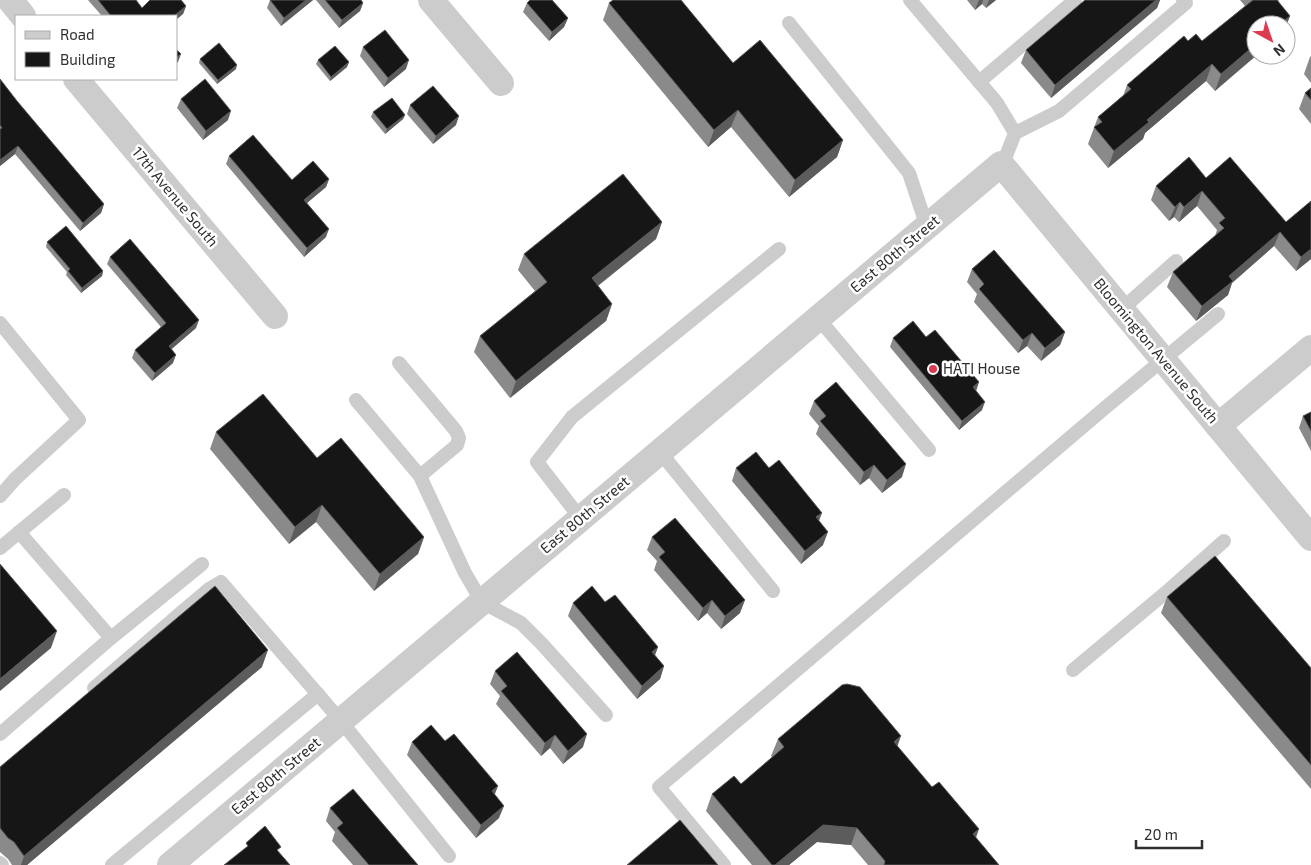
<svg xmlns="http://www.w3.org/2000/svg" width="1311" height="865" font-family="'Exo 2',sans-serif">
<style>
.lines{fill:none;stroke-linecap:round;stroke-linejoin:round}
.service{stroke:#ccc;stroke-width:14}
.minor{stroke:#ccc;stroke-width:26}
.wall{fill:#8a8a8a}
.shaded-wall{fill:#5c5c5c}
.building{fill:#161616;stroke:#5c5c5c}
.poi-dot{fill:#dc3a50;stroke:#fff;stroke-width:2}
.labels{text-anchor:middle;stroke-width:5;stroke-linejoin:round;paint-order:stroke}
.street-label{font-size:15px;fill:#2f2f2f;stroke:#fff}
.poi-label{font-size:15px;fill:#2f2f2f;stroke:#fff;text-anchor:start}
</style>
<rect width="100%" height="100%" fill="#fff"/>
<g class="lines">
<g class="service">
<polyline points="910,0 997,103 1015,133 1006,156 1001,164"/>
<polyline points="789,23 909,173 927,227"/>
<polyline points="979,82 1075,0"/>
<polyline points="1015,133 1059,111 1186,3 1183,0"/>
<polyline points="1122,309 1176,261"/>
<polyline points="818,318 929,450"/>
<polyline points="0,323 79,420 15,479 0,496"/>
<polyline points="399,363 456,431 459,438 457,445 420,476"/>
<polyline points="356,400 420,476 465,573 482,602 521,623 542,644 606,715"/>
<polyline points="660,452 773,591"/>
<polyline points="581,519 537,462 572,417 779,249"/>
<polyline points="19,532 111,638"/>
<polyline points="0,548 64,495"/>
<polyline points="1073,670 1170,589 1224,541"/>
<polyline points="94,688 183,611 209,589 221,582 341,721 449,856"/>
<polyline points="0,734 111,638 202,564"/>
<polyline points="0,863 2,865"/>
<polyline points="112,865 318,694"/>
<polyline points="724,865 659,787 1106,407 1218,314"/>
</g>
<g class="minor">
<polyline points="10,0 23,16"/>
<polyline points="431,0 501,83"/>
<polyline points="76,79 275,316"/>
<polyline points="1218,426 1311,348"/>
<polyline points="170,865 1001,164 1311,538"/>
</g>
</g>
<g class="wall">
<polygon points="88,0 136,0 142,8 186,6 183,14 176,16 102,16"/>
<polygon points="270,0 313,0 281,26 267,8"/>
<polygon points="316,0 361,0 363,3 360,11 339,28"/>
<polygon points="967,0 996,0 986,8 982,4 975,10"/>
<polygon points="1085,0 1160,0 1157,8 1051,98 1021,63 1026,50"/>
<polygon points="1240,0 1279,0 1278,1 1290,16 1286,26 1286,25 1215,91 1206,81 1145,133 1143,139 1108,168 1088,144 1098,117 1123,96 1127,85 1188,41 1202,41 1245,6"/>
<polygon points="527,3 568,18 564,27 549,41 523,12"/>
<polygon points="609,3 733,63 843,140 837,157 789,197 731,127 708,147 603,20"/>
<polygon points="363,47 406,69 384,87 360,56"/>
<polygon points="1311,56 1311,83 1304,74 1310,57"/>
<polygon points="200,59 236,69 217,84 199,63"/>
<polygon points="318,60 349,62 347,67 330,81 316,64"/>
<polygon points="0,79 17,101 104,204 101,213 80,231 15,154 0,166"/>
<polygon points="1311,88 1311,124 1299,109 1305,93"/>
<polygon points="181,99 228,120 203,140 177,108"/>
<polygon points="410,105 456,125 433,144 407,114"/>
<polygon points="373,112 405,115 403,119 385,134 371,117"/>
<polygon points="229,156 292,180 329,179 326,187 307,203 326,237 304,257 226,164"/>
<polygon points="1206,178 1286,222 1311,201 1311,259 1296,271 1274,246 1232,283 1228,295 1196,321 1167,287 1173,272 1215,236 1217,230 1197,206 1179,222 1174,217 1169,221 1151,200 1156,186"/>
<polygon points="662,222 656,239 598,286 612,304 606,321 510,398 474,352 480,336 535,291 518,270 524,254"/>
<polygon points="47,242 103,271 102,276 81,293 66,275 67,272 46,247"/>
<polygon points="110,257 196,328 171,349 173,363 152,381 132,358 135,350 161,327 107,264"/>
<polygon points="972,269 1065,332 1060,345 1041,361 1027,346 1018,353 974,302 977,294 967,282"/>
<polygon points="926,337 979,382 976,390 982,410 959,430 890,347 893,338"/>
<polygon points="814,401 902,477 882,493 869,478 860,485 816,434 819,426 809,414"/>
<polygon points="1311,412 1311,451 1299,428 1303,416"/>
<polygon points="216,432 317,458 424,537 418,554 374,591 316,522 289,544 210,449"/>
<polygon points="736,468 769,468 819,521 823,545 801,564 732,481"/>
<polygon points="652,537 740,613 721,629 707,613 698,621 654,570 657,561 647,550"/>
<polygon points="1167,597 1311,668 1311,789 1161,613"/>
<polygon points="605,602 658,647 655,655 664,666 660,679 637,699 568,616 573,603"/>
<polygon points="262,667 27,865 12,865 8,859 0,852 0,767"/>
<polygon points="495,671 583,747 563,764 550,748 541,756 496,704 500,696 490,684"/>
<polygon points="778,739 897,746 999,865 868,865 851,845 817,842 789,865 752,865 706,811 712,794 741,784 772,757 771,756"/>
<polygon points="445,741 494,794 499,818 476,838 407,755 412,742"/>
<polygon points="330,808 418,865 353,865 332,841 335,832 326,821"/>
</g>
<g class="shaded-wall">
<polygon points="306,0 313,0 281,26 284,18"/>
<polygon points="979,0 983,0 982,4 975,10"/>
<polygon points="989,0 996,0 986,8"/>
<polygon points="1156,0 1160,0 1157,8 1051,98 1055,85"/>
<polygon points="363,3 360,11 339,28 342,20"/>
<polygon points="186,6 183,14 176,20 176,16 174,16"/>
<polygon points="1290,16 1286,26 1286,25 1279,25"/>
<polygon points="568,18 564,27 549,41 552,32"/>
<polygon points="1256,44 1256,55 1257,55 1215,91 1221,74"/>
<polygon points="181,54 178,62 176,64 176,58"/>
<polygon points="409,60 406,69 384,87 388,78"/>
<polygon points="349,62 347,67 330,81 331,77"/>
<polygon points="1212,64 1206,81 1145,133 1143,139 1108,168 1114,151 1147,120"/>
<polygon points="237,65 236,69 217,84 218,80"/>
<polygon points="738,110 731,127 708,147 714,130"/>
<polygon points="231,111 228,120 203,140 206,131"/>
<polygon points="405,115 403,119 385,134 387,129"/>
<polygon points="459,116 456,125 433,144 436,136"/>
<polygon points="843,140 837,157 789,197 795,180"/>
<polygon points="18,146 15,154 0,166 0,160"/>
<polygon points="329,179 326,187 301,208 304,200"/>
<polygon points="1202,191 1197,206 1179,222 1184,207"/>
<polygon points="1180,202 1174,217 1169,221 1175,207"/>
<polygon points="104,204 101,213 80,231 83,223"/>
<polygon points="662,222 656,239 586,295 592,278"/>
<polygon points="329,229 326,237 304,257 307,248"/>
<polygon points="1280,232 1274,246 1232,283 1228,295 1196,321 1202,306 1229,276"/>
<polygon points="1311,249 1311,259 1296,271 1301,257"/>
<polygon points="103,271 102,276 81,293 82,288"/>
<polygon points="612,304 606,321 510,398 516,381"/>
<polygon points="199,320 196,328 166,354 169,346"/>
<polygon points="1065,332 1060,345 1041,361 1045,348"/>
<polygon points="1032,333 1027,346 1018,353 1023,340"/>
<polygon points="176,355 173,363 152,381 155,373"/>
<polygon points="979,382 976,391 973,387"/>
<polygon points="985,402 982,410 959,430 962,421"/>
<polygon points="906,464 902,477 882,493 887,480"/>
<polygon points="874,465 869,478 860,485 864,472"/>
<polygon points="322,505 316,522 289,544 295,527"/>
<polygon points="822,513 817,526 816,517"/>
<polygon points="828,532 823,545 801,564 805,551"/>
<polygon points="424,537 418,554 374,591 380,574"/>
<polygon points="712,600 707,613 698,621 703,608"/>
<polygon points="745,600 740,613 721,629 725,616"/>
<polygon points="57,631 51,648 0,691 0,679"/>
<polygon points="658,647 653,660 652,652"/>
<polygon points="268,650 262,667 27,865 21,865 24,856"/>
<polygon points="664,666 660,679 637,699 642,686"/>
<polygon points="587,734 583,747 563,764 568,751"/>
<polygon points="555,735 550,748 541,756 545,743"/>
<polygon points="901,736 895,753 894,742"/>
<polygon points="498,786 493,799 492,791"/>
<polygon points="504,806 499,818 476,838 481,825"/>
<polygon points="823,825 857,828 851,845 817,842 789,865 775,865"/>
<polygon points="979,829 973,846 973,834"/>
</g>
<g class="building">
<polygon points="98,0 136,0 142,8 150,0 181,0 186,6 174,16 111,16"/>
<polygon points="270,0 306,0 284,18"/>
<polygon points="325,0 361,0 363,3 342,20"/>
<polygon points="530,0 552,0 568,18 552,32 527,3"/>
<polygon points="613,0 681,0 733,63 760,40 843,140 795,180 738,110 714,130 609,3"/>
<polygon points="1085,0 1156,0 1055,85 1026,50"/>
<polygon points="1253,0 1277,0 1290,16 1279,25 1256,25 1256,44 1221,74 1212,64 1147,120 1149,122 1114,151 1094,127 1102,122 1098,117 1131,89 1127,85 1184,36 1188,41 1196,34 1202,41"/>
<polygon points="385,30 409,60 388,78 363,47"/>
<polygon points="219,43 237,65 218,80 200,59"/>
<polygon points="335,46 349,62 331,77 318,60"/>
<polygon points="176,49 181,54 176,58"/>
<polygon points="0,79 17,101 104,204 83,223 18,146 0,160 0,129 2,128 0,125"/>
<polygon points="205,79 231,111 206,131 181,99"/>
<polygon points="433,86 459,116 436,136 410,105"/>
<polygon points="1311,88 1311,100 1305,93"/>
<polygon points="392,98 405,115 387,129 373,112"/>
<polygon points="253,135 292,180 313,161 329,179 304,200 329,229 307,248 229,156"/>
<polygon points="1189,157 1206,178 1230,157 1286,222 1311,201 1311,249 1301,257 1280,232 1229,276 1233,281 1202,306 1173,272 1224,228 1219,223 1225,218 1202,191 1184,207 1180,202 1175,207 1156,186"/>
<polygon points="623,174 662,222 592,278 612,304 516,381 480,336 547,282 524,254"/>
<polygon points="66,226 103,271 82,288 68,271 70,269 47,242"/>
<polygon points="130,239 199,320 169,346 176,355 155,373 135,350 166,323 110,257"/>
<polygon points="994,250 1065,332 1045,348 1032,333 1023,340 979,289 984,284 972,269"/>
<polygon points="913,321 926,337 935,330 979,382 973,387 985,402 962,421 893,338"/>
<polygon points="836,382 906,464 887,480 874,465 864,472 820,421 826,416 814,401"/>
<polygon points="263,394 317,458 341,438 424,537 380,574 322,505 295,527 216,432"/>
<polygon points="1311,412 1311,431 1303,416"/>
<polygon points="756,452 769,468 779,460 822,513 816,517 828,532 805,551 736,468"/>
<polygon points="675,518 745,600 725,616 712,600 703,608 659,557 665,552 652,537"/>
<polygon points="1215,556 1311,668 1311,765 1167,597"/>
<polygon points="0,564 57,631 0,679"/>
<polygon points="215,586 268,650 24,856 14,842 8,838 0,828 0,767"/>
<polygon points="592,586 605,602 615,595 658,647 652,652 664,666 642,686 573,603"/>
<polygon points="517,652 587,734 568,751 555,735 545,743 501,691 507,686 495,671"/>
<polygon points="847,684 860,687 901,736 894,742 932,787 939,782 979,829 973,834 999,865 884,865 885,861 857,828 823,825 775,865 772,865 712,794 734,776 741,784 784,747 778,739 842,685"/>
<polygon points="431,725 445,741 454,734 498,786 492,791 504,806 481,825 412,742"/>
<polygon points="353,789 418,865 369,865 337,828 343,823 330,808"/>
<polygon points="680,820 718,865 627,865"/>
<polygon points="265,826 281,847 277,850 290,865 224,865 248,846 246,843"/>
</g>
<circle class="poi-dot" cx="933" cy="369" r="5"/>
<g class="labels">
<g class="street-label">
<text transform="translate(175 197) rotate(50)" y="5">17th Avenue South</text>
<text transform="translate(895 254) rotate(-40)" y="5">East 80th Street</text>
<text transform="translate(1156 351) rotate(50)" y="5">Bloomington Avenue South</text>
<text transform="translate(585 515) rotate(-40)" y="5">East 80th Street</text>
<text transform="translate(276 776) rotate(-40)" y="5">East 80th Street</text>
</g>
<g class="poi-label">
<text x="943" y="374">HATI House</text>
</g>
</g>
<rect x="15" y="15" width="162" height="65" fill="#ffffff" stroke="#acacac"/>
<rect x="25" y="31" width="25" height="8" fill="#cccccc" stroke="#acacac"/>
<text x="60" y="40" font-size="15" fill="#2f2f2f">Road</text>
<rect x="25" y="52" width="25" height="15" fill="#161616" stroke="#acacac"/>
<text x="60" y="65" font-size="15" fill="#2f2f2f">Building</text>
<g transform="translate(1271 40) rotate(140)"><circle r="24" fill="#ffffff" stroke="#acacac"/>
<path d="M0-4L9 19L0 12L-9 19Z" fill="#dc3a50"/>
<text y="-8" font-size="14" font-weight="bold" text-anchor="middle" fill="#2f2f2f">N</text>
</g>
<path d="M1136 840v8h66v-8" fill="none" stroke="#2f2f2f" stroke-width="2.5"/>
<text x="1144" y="840" font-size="15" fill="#2f2f2f" stroke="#ffffff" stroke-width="4" paint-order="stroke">20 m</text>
</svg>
